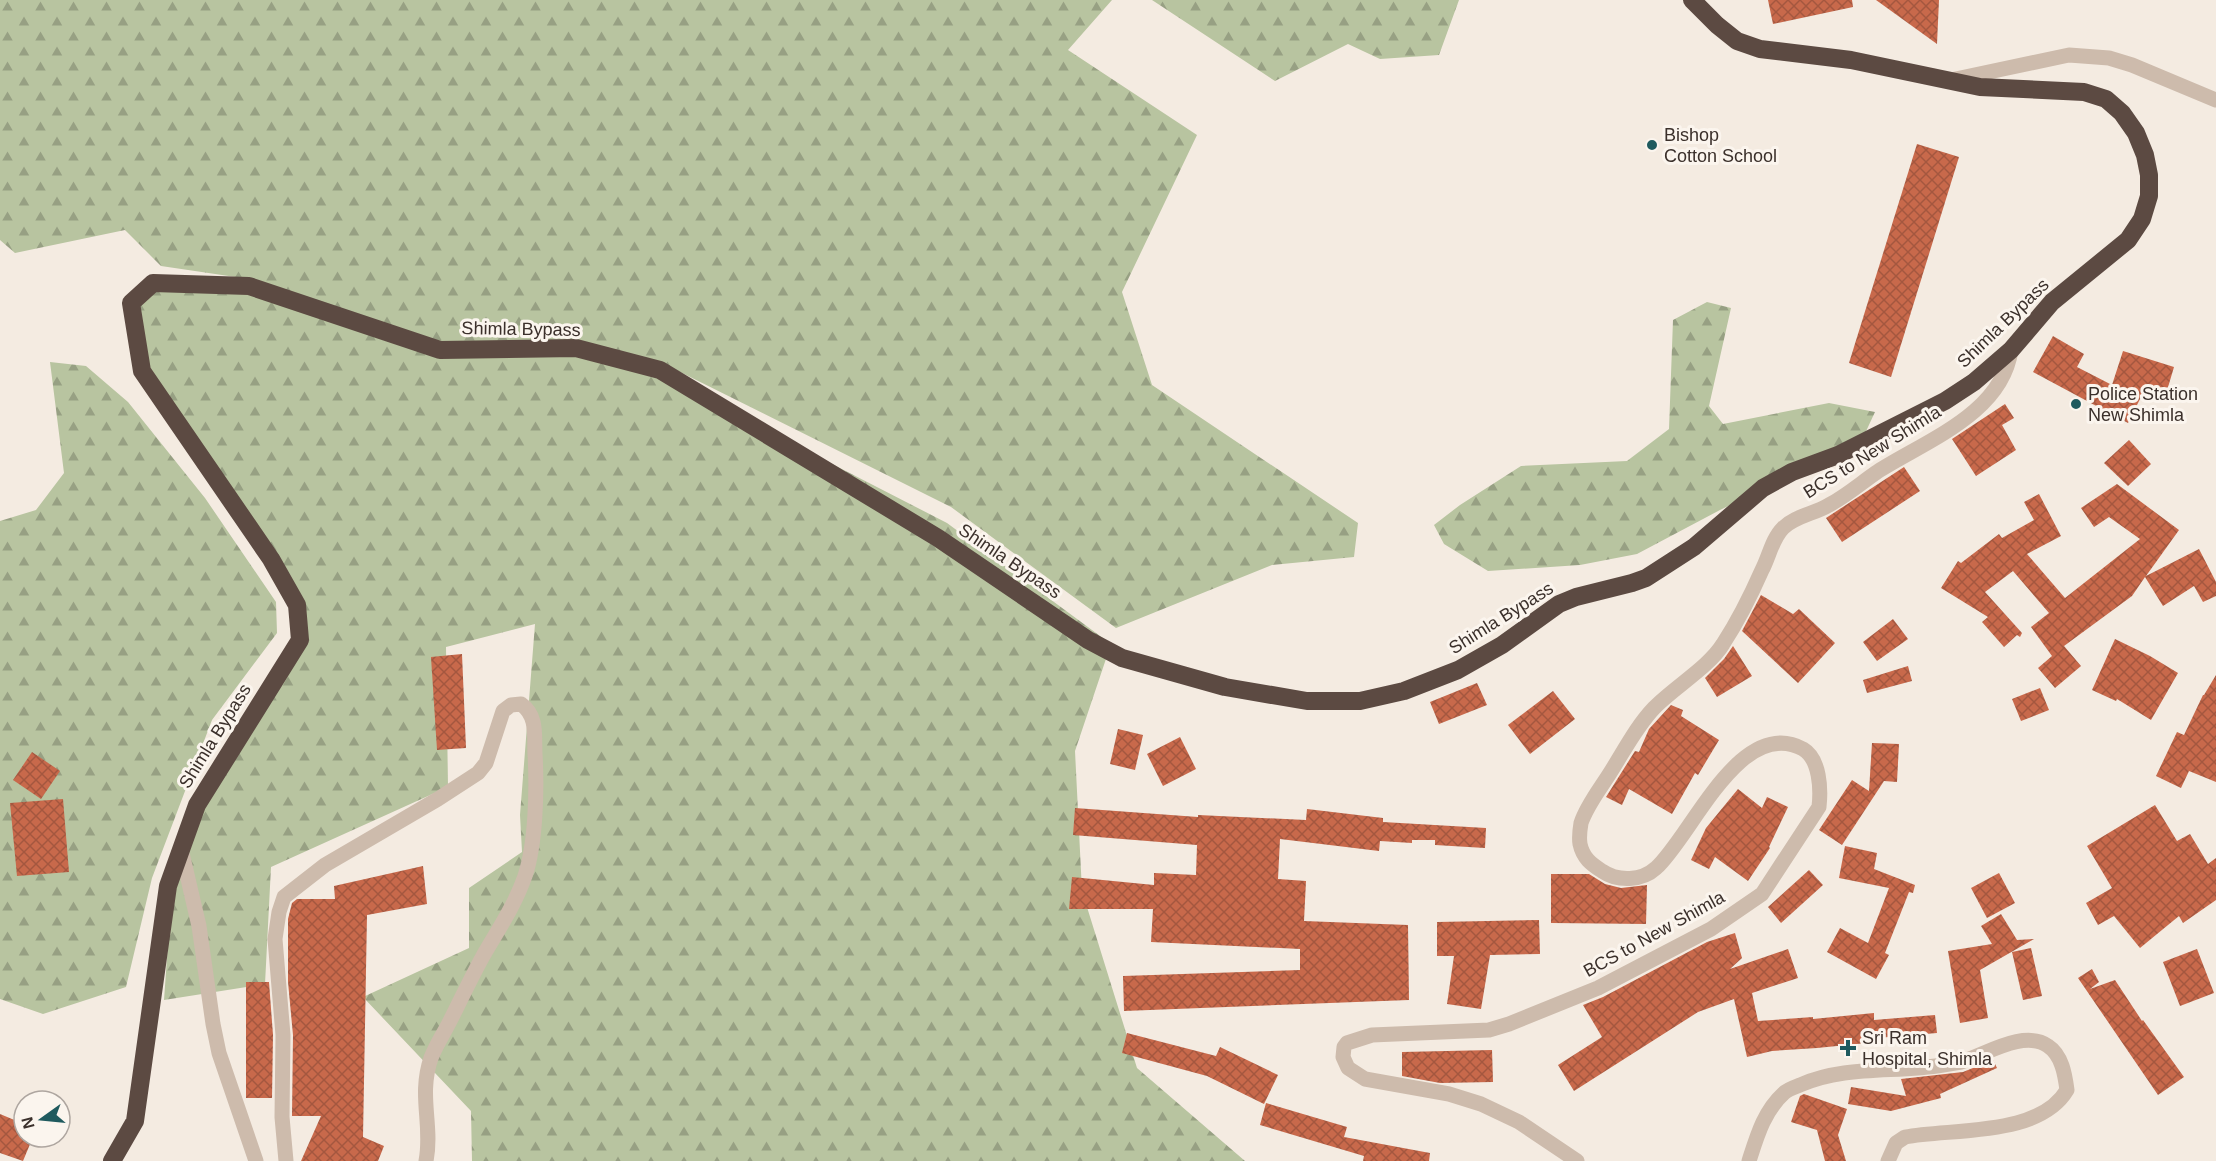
<svg xmlns="http://www.w3.org/2000/svg" width="2216" height="1161" font-family="Arial,sans-serif">
<style>
.forest{fill:url(#forest-firs)}
.building{fill:url(#building-cross-hatch)}
.lines{fill:none;stroke-linecap:round;stroke-linejoin:round}
.minor{stroke:#cdbbac;stroke-width:15}
.highway{stroke:#5c4a42;stroke-width:18}
.poi-dot{fill:#1f5a5e;stroke:#fbf5ee;stroke-width:2}
.labels{text-anchor:middle;stroke-width:6;stroke-linejoin:round;paint-order:stroke}
.poi-label{font-size:18px;fill:#3b302b;stroke:#fbf5ee;text-anchor:start}
.street-label{font-size:18px;fill:#3b302b;stroke:#fbf5ee}
</style>
<defs>
<pattern id="forest-firs" width="22" height="20" patternUnits="userSpaceOnUse" patternTransform="scale(1.5)"><rect width="22" height="20" fill="#b8c4a0"/><path d="M5 1l3.5 6h-7zM16 11l3.5 6h-7z" fill="#97a083"/></pattern>
<pattern id="building-cross-hatch" width="8" height="8" patternUnits="userSpaceOnUse" patternTransform="scale(1.5)"><rect width="8" height="8" fill="#c8694b"/><path d="M0 0l8 8M0 8l8-8" fill="none" stroke="#a4573f"/></pattern>
</defs>
<rect width="100%" height="100%" fill="#f4ebe1"/>
<g class="forest">
<polygon points="0,0 1112,0 1068,50 1197,135 1122,292 1152,385 1358,523 1354,557 1272,565 1116,628 951,507 662,363 440,343 249,279 161,266 125,230 15,253 0,240"/>
<polygon points="1152,0 1459,0 1439,55 1380,59 1348,44 1275,81"/>
<polygon points="155,287 250,291 440,354 577,353 659,375 947,523 1111,644 1075,751 1082,891 1137,1068 1245,1161 472,1161 471,1111 363,997 469,948 469,888 522,852 520,815 535,624 446,647 448,787 271,867 265,984 164,1000 172,887 202,807 305,640 302,602 146,368 137,303"/>
<polygon points="1707,302 1731,308 1709,406 1723,424 1829,403 1875,412 1861,442 1720,510 1637,554 1580,565 1488,571 1444,544 1434,525 1460,505 1521,466 1627,461 1669,429 1673,320"/>
<polygon points="50,362 86,366 128,402 205,498 276,602 277,633 212,720 152,878 126,987 43,1014 0,999 0,521 36,510 64,473"/>
</g>
<g class="building">
<polygon points="1768,0 1852,0 1853,7 1773,24"/>
<polygon points="1876,0 1939,0 1937,44"/>
<polygon points="1917,144 1959,157 1891,377 1849,363"/>
<polygon points="2053,336 2084,354 2077,367 2112,385 2123,351 2174,367 2166,394 2146,387 2128,423 2033,372"/>
<polygon points="2005,404 2014,418 2002,425 2016,450 1976,476 1952,439"/>
<polygon points="2129,440 2151,464 2128,486 2104,463"/>
<polygon points="1904,467 1920,491 1842,542 1826,518"/>
<polygon points="2117,484 2179,530 2146,576 2199,549 2216,582 2216,596 2203,602 2194,586 2163,606 2145,577 2132,596 2064,646 2081,666 2055,688 2038,668 2052,656 2031,627 2049,613 2013,571 1985,592 2022,633 2020,637 2017,635 2004,647 1982,622 1988,617 1941,588 1958,561 1961,563 1999,534 2002,538 2034,520 2024,502 2039,494 2061,536 2027,554 2065,598 2140,539 2109,517 2094,527 2081,508"/>
<polygon points="1761,595 1793,614 1799,609 1835,643 1798,683 1742,631"/>
<polygon points="1893,619 1908,639 1877,661 1863,642"/>
<polygon points="2115,639 2150,656 2178,673 2151,720 2117,699 2116,701 2092,690"/>
<polygon points="1733,646 1752,676 1717,697 1705,678 1724,659"/>
<polygon points="462,654 466,748 437,750 431,657"/>
<polygon points="1908,666 1912,681 1867,693 1863,680"/>
<polygon points="2216,675 2216,782 2189,771 2181,788 2156,776 2177,732 2184,735 2203,695 2204,695"/>
<polygon points="1477,683 1487,705 1439,724 1430,702"/>
<polygon points="2040,688 2049,710 2021,721 2012,699"/>
<polygon points="1553,691 1575,719 1530,754 1508,725"/>
<polygon points="1671,705 1683,710 1681,716 1719,740 1698,775 1695,773 1672,814 1629,789 1622,805 1606,797 1635,751 1639,752 1649,729"/>
<polygon points="1118,729 1143,735 1135,770 1110,764"/>
<polygon points="1180,737 1196,769 1163,786 1147,754"/>
<polygon points="1872,743 1899,744 1897,782 1884,781 1842,845 1819,830 1852,780 1869,791"/>
<polygon points="32,752 60,771 41,799 13,780"/>
<polygon points="1738,789 1762,808 1767,797 1788,807 1769,847 1770,848 1748,881 1715,857 1709,869 1691,860 1706,828"/>
<polygon points="63,799 69,872 17,876 10,803"/>
<polygon points="2155,805 2177,841 2190,834 2208,864 2216,858 2216,900 2183,923 2179,916 2140,948 2114,916 2098,925 2086,903 2112,888 2087,846"/>
<polygon points="1075,808 1198,817 1198,815 1306,820 1307,809 1383,818 1383,822 1486,828 1485,848 1435,845 1435,840 1412,840 1412,843 1380,841 1379,851 1280,839 1278,879 1306,881 1304,921 1408,925 1409,1000 1124,1011 1123,976 1300,970 1300,949 1151,942 1153,909 1069,909 1072,877 1154,885 1154,873 1196,875 1197,845 1073,835"/>
<polygon points="1845,846 1877,853 1874,869 1915,885 1913,893 1909,892 1885,953 1889,955 1876,979 1827,952 1840,928 1868,943 1889,888 1839,878"/>
<polygon points="423,866 427,904 367,915 363,1137 384,1146 378,1161 301,1161 321,1116 292,1116 293,1035 288,982 288,919 292,903 297,899 335,899 334,886"/>
<polygon points="1809,870 1823,885 1781,923 1768,907"/>
<polygon points="1999,873 2015,903 1987,918 1971,888"/>
<polygon points="1551,874 1589,874 1605,884 1621,888 1647,885 1646,924 1551,923"/>
<polygon points="2001,914 2017,940 2034,939 1980,970 1988,1018 1960,1023 1948,951 1992,944 1981,926"/>
<polygon points="1539,920 1540,954 1490,955 1481,1009 1447,1004 1454,956 1437,956 1437,922"/>
<polygon points="1735,933 1742,958 1730,969 1788,949 1798,978 1752,993 1758,1021 1813,1017 1813,1019 1874,1013 1874,1020 1935,1015 1937,1033 1877,1038 1877,1042 1817,1048 1772,1051 1747,1057 1734,999 1698,1012 1574,1091 1558,1065 1602,1037 1583,1005 1603,997 1707,942"/>
<polygon points="2031,948 2042,996 2023,1000 2012,952"/>
<polygon points="2197,949 2214,993 2180,1006 2163,962"/>
<polygon points="2092,969 2099,982 2090,989 2115,980 2142,1021 2143,1020 2184,1077 2158,1095 2078,978"/>
<polygon points="246,982 269,982 273,1035 272,1098 246,1098"/>
<polygon points="1127,1033 1216,1056 1220,1047 1278,1075 1264,1104 1207,1076 1122,1053"/>
<polygon points="1492,1050 1493,1082 1440,1083 1402,1076 1402,1052"/>
<polygon points="1993,1060 1997,1068 1940,1094 1941,1098 1891,1111 1848,1104 1851,1087 1906,1096 1901,1079 1963,1072"/>
<polygon points="1804,1094 1847,1109 1838,1135 1846,1161 1825,1161 1817,1130 1791,1122 1800,1096"/>
<polygon points="1266,1103 1347,1127 1344,1137 1430,1153 1429,1161 1363,1161 1364,1156 1260,1125"/>
<polygon points="0,1114 24,1124 24,1137 33,1137 23,1161 0,1153"/>
</g>
<g class="lines">
<g class="minor">
<polyline points="1951,80 2069,55 2109,58 2132,65 2216,100"/>
<polyline points="181,849 199,926 213,1024 219,1053 256,1161"/>
<path d="M286,1161L282,1117L283,1035L275,939L279,912L284,897L325,865L438,799L478,773L486,763L503,711L511,705L521,704C538,716 534,736 535,754C537,789 536,843 525,876C515,905 498,930 483,956C471,978 461,999 450,1021C444,1033 436,1045 431,1058C418,1096 433,1125 426,1161"/>
<path d="M1577,1161L1519,1122L1481,1104L1449,1094L1365,1079L1348,1068L1343,1057L1344,1047L1347,1043L1372,1035L1489,1030L1509,1024L1598,988L1711,929L1762,894L1819,807C1821,789 1820,759 1803,749C1740,715 1691,837 1656,868C1642,881 1618,882 1602,871C1591,864 1583,858 1580,844C1579,838 1580,829 1581,823C1587,805 1600,789 1610,773C1624,751 1636,727 1654,708C1673,688 1709,667 1723,644C1738,621 1751,595 1762,570C1769,557 1772,539 1783,528C1795,516 1814,514 1829,505C1846,496 1861,483 1877,472C1925,441 2002,414 2011,350"/>
<path d="M1749,1161C1757,1136 1764,1111 1784,1093C1788,1089 1795,1087 1800,1085C1845,1065 1895,1073 1943,1065C1949,1064 1955,1063 1961,1062C1985,1055 2024,1029 2048,1046C2062,1055 2065,1075 2067,1090C2039,1137 1953,1128 1905,1137L1896,1143L1888,1161"/>
</g>
<polyline class="highway" points="112,1161 135,1121 168,886 197,805 300,640 297,605 271,559 142,371 131,303 153,283 249,286 440,350 576,348 660,370 938,538 1088,640 1122,658 1225,687 1307,701 1360,701 1404,691 1458,670 1502,645 1559,604 1576,597 1632,583 1646,578 1694,547 1763,488 1792,472 1838,455 1945,401 1974,382 2011,350 2052,302 2128,240 2142,219 2149,196 2149,175 2145,155 2136,133 2122,113 2106,99 2084,92 1980,87 1851,60 1760,49 1737,41 1717,25 1692,0"/>
</g>
<g class="poi-dot">
<circle cx="1652" cy="145" r="6"/>
<circle cx="2076" cy="404" r="6"/>
<path d="M1845 1039h6v6h6v6h-6v6h-6v-6h-6v-6h6z"/>
</g>
<g class="labels">
<g class="poi-label">
<text x="1664" y="141">Bishop<tspan x="1664" dy="21">Cotton School</tspan></text>
<text x="2088" y="400">Police Station<tspan x="2088" dy="21">New Shimla</tspan></text>
<text x="1862" y="1044">Sri Ram<tspan x="1862" dy="21">Hospital, Shimla</tspan></text>
</g>
<g class="street-label">
<text transform="translate(2003 323) rotate(-44)" y="6">Shimla Bypass</text>
<text transform="translate(521 329) rotate(1)" y="6">Shimla Bypass</text>
<text transform="translate(1872 452) rotate(-32)" y="6">BCS to New Shimla</text>
<text transform="translate(1010 561) rotate(34)" y="6">Shimla Bypass</text>
<text transform="translate(1501 618) rotate(-32)" y="6">Shimla Bypass</text>
<text transform="translate(215 736) rotate(-58)" y="6">Shimla Bypass</text>
<text transform="translate(1654 934) rotate(-29)" y="6">BCS to New Shimla</text>
</g>
</g>
<g transform="translate(42 1119) rotate(255)"><circle r="28" fill="#fbf5ee" stroke="#aea6a0" stroke-width="1.5"/>
<path d="M0-4.5L10 22L0 15L-10 22Z" fill="#1f5a5e"/>
<text y="-9" font-size="16" font-weight="bold" text-anchor="middle" fill="#3b302b">N</text>
</g>
</svg>
